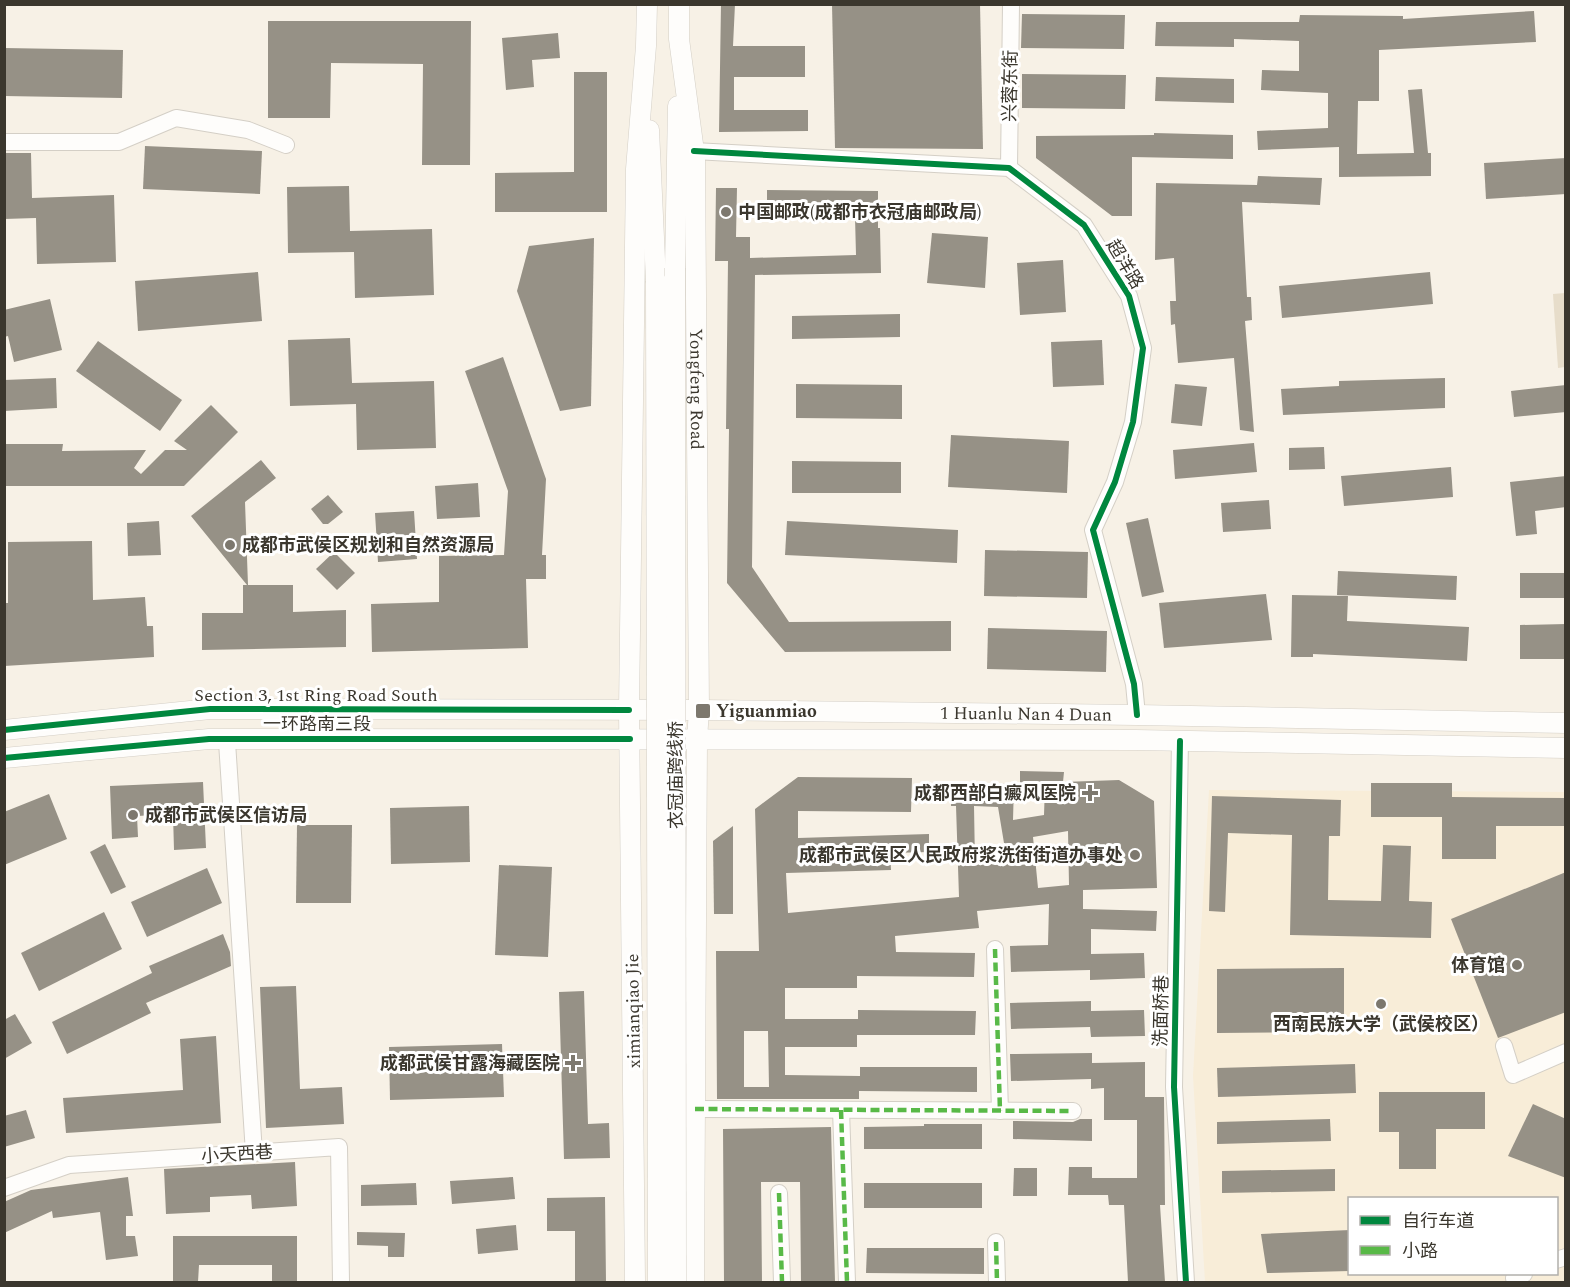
<svg xmlns="http://www.w3.org/2000/svg" width="1570" height="1287" font-family="Spectral,'Noto Sans SC',serif">
<style>
.built{fill:#f8edd8;fill-rule:evenodd}
.green{fill:#e7ddca}
.building{fill:#969186;fill-rule:evenodd}
.lines{fill:none;stroke-linecap:round;stroke-linejoin:round}
.minor-casing{stroke:#d4cfc6;stroke-width:18}
.major-casing{stroke:#d4cfc6;stroke-width:21}
.minor{stroke:#fefdfb;stroke-width:16}
.major{stroke:#fefdfb;stroke-width:20}
.major-bridge-casing{stroke:#d4cfc6;stroke-width:21;stroke-linecap:butt}
.major-bridge{stroke:#fefdfb;stroke-width:20}
.quiet{stroke:#58b947;stroke-width:4.5;stroke-dasharray:9 4.5;stroke-linecap:butt}
.cycleway-casing{stroke:#fff;stroke-width:10}
.cycleway{stroke:#00873e;stroke-width:6}
.poi-dot{fill:#7d786e;stroke:#fff;stroke-width:2}
.labels{text-anchor:middle;stroke-width:6;stroke-linejoin:round;paint-order:stroke}
.street-label{font-size:18px;fill:#3b372e;stroke:#fff}
.poi-label{font-size:18px;font-weight:bold;fill:#3b372e;stroke:#fff;text-anchor:start}
</style>
<rect width="100%" height="100%" fill="#f7f1e6"/>
<path class="built" d="M1209,790L1565,792V1282H1205L1193,1076ZM1350,1198H1556V1274H1350Z"/>
<polygon class="green" points="1565,293 1565,367 1558,368 1553,294"/>
<g class="building">
<polygon points="721,4 735,4 733,46 805,46 805,77 734,77 734,110 808,110 808,131 719,132"/>
<polygon points="832,4 980,4 983,149 835,148"/>
<polygon points="1534,11 1536,42 1379,50 1379,101 1358,101 1357,154 1414,153 1408,90 1422,89 1428,153 1431,153 1431,176 1339,177 1339,147 1258,150 1257,131 1328,128 1328,93 1261,90 1262,70 1299,71 1299,41 1234,39 1234,47 1155,46 1156,22 1299,22 1300,15 1403,16 1403,19"/>
<polygon points="1022,14 1125,15 1124,49 1021,48"/>
<polygon points="268,21 471,21 470,165 422,165 423,64 331,63 330,118 268,118"/>
<polygon points="558,33 560,58 532,60 534,87 506,90 502,38"/>
<polygon points="4,48 123,50 122,98 4,96"/>
<polygon points="574,72 607,72 607,212 495,212 495,173 574,172"/>
<polygon points="1022,74 1126,75 1125,109 1022,108"/>
<polygon points="1156,77 1234,79 1234,103 1155,101"/>
<polygon points="1154,133 1233,135 1233,159 1132,157 1132,216 1112,216 1036,158 1036,136 1154,135"/>
<polygon points="145,146 262,151 260,194 143,189"/>
<polygon points="4,153 31,153 32,198 114,195 116,262 37,264 36,218 4,219"/>
<polygon points="1566,158 1566,194 1486,199 1484,163"/>
<polygon points="1258,176 1322,178 1320,205 1242,202 1247,297 1251,297 1252,320 1245,321 1254,432 1240,430 1234,358 1178,363 1175,324 1171,325 1170,301 1176,301 1174,258 1155,260 1156,183 1257,185"/>
<polygon points="349,186 350,231 432,229 434,295 355,298 354,252 288,253 287,187"/>
<polygon points="716,188 737,188 736,237 750,237 750,258 856,255 855,217 767,217 767,190 878,191 878,228 880,228 881,273 755,275 752,567 789,622 951,621 951,651 785,652 727,583 729,429 726,429 728,261 715,261"/>
<polygon points="932,233 988,237 985,288 927,283"/>
<polygon points="594,238 591,406 560,411 517,291 529,246"/>
<polygon points="1063,260 1066,312 1020,315 1017,263"/>
<polygon points="258,272 262,321 138,331 135,281"/>
<polygon points="1430,272 1433,304 1282,318 1279,286"/>
<polygon points="50,299 62,350 14,362 8,336 4,337 4,310"/>
<polygon points="900,314 900,337 792,339 792,316"/>
<polygon points="350,338 352,383 434,381 436,448 357,450 356,404 290,406 288,340"/>
<polygon points="1102,340 1104,385 1053,387 1051,342"/>
<polygon points="98,341 182,400 160,431 76,371"/>
<polygon points="503,357 546,479 542,555 546,555 546,579 526,579 528,648 372,652 371,604 439,602 439,556 504,555 508,491 465,371"/>
<polygon points="56,378 57,408 4,411 4,380"/>
<polygon points="1445,378 1445,408 1283,415 1281,389 1339,386 1339,381"/>
<polygon points="796,384 902,385 902,419 796,418"/>
<polygon points="1175,384 1207,387 1202,426 1171,423"/>
<polygon points="1566,385 1566,412 1514,417 1511,391"/>
<polygon points="211,405 238,432 184,486 4,486 4,444 63,444 62,451 146,450 134,468 141,474 165,450 187,450 174,441"/>
<polygon points="951,435 1069,441 1067,493 948,487"/>
<polygon points="1254,443 1257,472 1175,479 1173,450"/>
<polygon points="1324,447 1325,469 1289,470 1289,448"/>
<polygon points="261,460 276,478 245,502 248,585 293,585 293,612 346,610 346,647 202,650 202,613 243,613 243,585 247,585 191,516"/>
<polygon points="792,461 901,462 901,493 792,493"/>
<polygon points="1451,467 1453,497 1344,506 1341,476"/>
<polygon points="1566,476 1566,507 1535,511 1537,534 1516,536 1510,482"/>
<polygon points="478,483 480,517 437,519 435,486"/>
<polygon points="328,495 343,512 328,524 323,524 311,509"/>
<polygon points="1269,500 1271,529 1223,532 1221,503"/>
<polygon points="414,511 417,559 378,562 375,513"/>
<polygon points="1148,518 1164,592 1142,597 1126,523"/>
<polygon points="159,521 161,555 128,556 127,523"/>
<polygon points="787,521 958,530 957,563 785,555"/>
<polygon points="92,541 93,600 145,597 147,626 153,626 154,657 4,666 4,603 8,603 8,542"/>
<polygon points="985,550 1088,552 1087,598 984,596"/>
<polygon points="334,552 355,573 337,590 316,569"/>
<polygon points="1338,571 1457,576 1456,600 1337,595"/>
<rect x="1520" y="573" width="46" height="25"/>
<polygon points="1266,594 1272,640 1164,648 1159,603"/>
<polygon points="1292,595 1348,596 1347,621 1469,627 1467,661 1313,654 1313,657 1291,657"/>
<polygon points="1566,624 1566,659 1520,659 1520,625"/>
<polygon points="988,628 1107,631 1106,672 987,669"/>
<path d="M1020,771L1064,772L1063,782L1119,780L1154,801L1157,888L1083,890V909L1157,911L1156,931L1091,929V954L1144,953L1145,978L1090,980V970L1011,972L1010,946L1048,945L1049,904L977,911L979,928L895,936L896,952L975,953L974,977L857,976V988H785V1019H858V1010L976,1011L975,1035H857V1047H785V1075L860,1076V1067H977V1092L859,1091V1099H717L716,951H759L755,809L798,777L912,778L911,812L798,811V838L929,834V852L890,853L891,870L786,873L788,913L959,897L956,806H951L952,783L1014,784L1013,820L1044,815L1045,785L1020,784ZM974,806L998,807L1007,861L975,864ZM1068,831L1069,885L1038,888L1033,837ZM744,1031H768L769,1087H744Z"/>
<polygon points="203,782 206,848 174,850 173,814 137,816 138,837 112,839 110,786"/>
<polygon points="1371,783 1452,783 1452,797 1566,798 1566,826 1496,826 1496,859 1442,859 1442,817 1371,817"/>
<polygon points="49,794 67,839 4,865 4,812"/>
<polygon points="1212,796 1341,800 1340,836 1329,836 1328,900 1381,901 1383,845 1411,846 1409,901 1432,902 1431,938 1290,935 1292,835 1228,833 1225,912 1209,911"/>
<polygon points="469,806 470,862 391,864 390,808"/>
<polygon points="297,825 352,825 351,903 296,903"/>
<polygon points="733,826 733,914 714,914 713,841"/>
<polygon points="105,844 126,887 111,894 90,852"/>
<polygon points="499,865 552,867 548,957 495,955"/>
<polygon points="207,868 222,903 147,937 131,902"/>
<polygon points="1566,872 1566,1012 1498,1038 1451,919"/>
<polygon points="104,912 122,949 39,991 21,953"/>
<polygon points="223,934 230,952 231,966 146,1003 151,1013 67,1054 52,1022 152,973 149,966"/>
<polygon points="1344,968 1344,1032 1217,1033 1217,969"/>
<polygon points="296,986 300,1089 342,1087 344,1124 266,1128 260,987"/>
<polygon points="584,991 588,1124 609,1123 610,1158 564,1159 559,992"/>
<polygon points="1091,1001 1091,1011 1144,1010 1145,1036 1091,1037 1090,1027 1011,1029 1010,1003"/>
<polygon points="15,1014 32,1043 4,1059 4,1020"/>
<polygon points="216,1036 221,1123 66,1133 63,1098 183,1090 180,1039"/>
<polygon points="502,1044 504,1097 390,1100 389,1047"/>
<polygon points="1092,1053 1092,1063 1145,1062 1145,1097 1164,1097 1165,1205 1160,1205 1165,1282 1128,1282 1124,1205 1109,1205 1108,1195 1068,1195 1069,1167 1092,1167 1092,1178 1137,1178 1137,1120 1104,1120 1104,1088 1091,1089 1091,1079 1011,1081 1010,1054"/>
<polygon points="1355,1064 1356,1093 1218,1097 1217,1068"/>
<polygon points="1379,1092 1485,1092 1485,1129 1436,1129 1436,1169 1399,1169 1399,1132 1379,1132"/>
<polygon points="1533,1104 1566,1119 1566,1178 1508,1156"/>
<polygon points="26,1110 35,1138 4,1147 4,1116"/>
<polygon points="1080,1119 1092,1119 1092,1141 1013,1139 1013,1121 1073,1122"/>
<polygon points="1330,1119 1331,1141 1217,1144 1217,1122"/>
<polygon points="924,1124 982,1124 982,1149 864,1149 864,1127 924,1126"/>
<polygon points="831,1127 835,1282 801,1282 800,1182 761,1182 762,1282 724,1282 723,1129"/>
<polygon points="295,1162 297,1206 252,1209 251,1195 210,1197 210,1212 166,1214 164,1169"/>
<polygon points="1014,1168 1037,1168 1037,1196 1013,1196"/>
<polygon points="1335,1169 1335,1191 1222,1193 1222,1171"/>
<polygon points="128,1177 133,1216 126,1216 126,1236 135,1236 138,1256 106,1260 100,1212 53,1218 52,1211 4,1233 4,1202 31,1190"/>
<polygon points="513,1177 515,1199 452,1204 450,1181"/>
<polygon points="416,1183 417,1205 361,1206 361,1185"/>
<rect x="864" y="1183" width="118" height="25"/>
<polygon points="605,1197 606,1282 575,1282 575,1231 547,1231 547,1198"/>
<polygon points="516,1225 518,1250 478,1254 476,1229"/>
<polygon points="1350,1230 1350,1271 1267,1273 1261,1234"/>
<polygon points="357,1232 405,1233 404,1257 388,1257 388,1246 357,1245"/>
<polygon points="173,1236 297,1236 297,1282 272,1282 272,1265 199,1265 198,1282 173,1282"/>
<polygon points="867,1248 984,1248 984,1274 866,1273"/>
</g>
<g class="lines">
<defs>
<g id="minor">
<polyline points="4,142 119,142 176,118 248,130 286,145"/>
<polyline points="694,151 1009,168 1084,225 1129,296 1143,348 1133,422 1115,482 1093,530 1134,684 1137,715"/>
<polyline points="1009,168 1011,4"/>
<polyline points="1180,741 1174,1087 1186,1282"/>
<polyline points="227,742 254,1153"/>
<polyline points="995,949 1000,1111"/>
<polyline points="1504,1046 1513,1075 1566,1052"/>
<polyline points="695,1109 1073,1111"/>
<polyline points="841,1110 847,1282"/>
<polyline points="4,1188 69,1165 339,1147 341,1282"/>
<polyline points="779,1193 782,1282"/>
<polyline points="996,1242 997,1282"/>
<polyline points="1556,1260 1566,1257"/>
<polyline points="1515,1282 1514,1278 1524,1274"/>
</g>
<g id="major">
<path id="s1" d="M679,4V39L695,159L699,710L697,739L694,1282"/>
<polyline points="649,130 656,281"/>
<polyline points="675,268 678,106"/>
<path id="s2" d="M4,730L210,709L699,710L1137,715L1566,723"/>
<polyline points="4,758 209,739 1136,740 1566,748"/>
<polyline points="635,1282 629,710 636,169 646,46 647,4"/>
</g>
</defs>
<use href="#minor" class="minor-casing"/>
<use href="#major" class="major-casing"/>
<use href="#minor" class="minor"/>
<use href="#major" class="major"/>
<defs>
<g id="major-bridge">
<polyline points="675,268 676,1282"/>
<polyline points="656,281 658,1282"/>
</g>
</defs>
<use href="#major-bridge" class="major-bridge-casing"/>
<use href="#major-bridge" class="major-bridge"/>
<g class="quiet">
<polyline points="995,949 1000,1111"/>
<polyline points="695,1109 1073,1111"/>
<polyline points="841,1110 847,1282"/>
<polyline points="779,1193 782,1282"/>
<polyline points="996,1242 997,1282"/>
</g>
<defs>
<g id="cycleway">
<polyline points="694,151 1009,168 1084,225 1129,296 1143,348 1133,422 1115,482 1093,530 1134,684 1137,715"/>
<polyline points="4,730 210,709 629,710"/>
<polyline points="1180,741 1174,1087 1186,1282"/>
<polyline points="4,758 209,739 630,739"/>
</g>
</defs>
<use href="#cycleway" class="cycleway-casing"/>
<use href="#cycleway" class="cycleway"/>
</g>
<g class="poi-dot">
<circle cx="726" cy="212" r="6"/>
<circle cx="230" cy="545" r="6"/>
<rect x="695" y="703" width="16" height="16" rx="3"/>
<path d="M1087 784h6v6h6v6h-6v6h-6v-6h-6v-6h6z"/>
<circle cx="133" cy="815" r="6"/>
<circle cx="1135" cy="855" r="6"/>
<circle cx="1517" cy="965" r="6"/>
<circle cx="1381" cy="1004" r="6"/>
<path d="M570 1054h6v6h6v6h-6v6h-6v-6h-6v-6h6z"/>
</g>
<g class="labels">
<g class="street-label">
<text transform="translate(1010 86) rotate(-89)" y="6">兴蓉东街</text>
<text transform="translate(1125 264) rotate(59)" y="6">超洋路</text>
<text dy="6" stroke="none"><textPath href="#s1" startOffset="386">Yongfeng Road</textPath></text>
<text x="316" y="701">Section 3, 1st Ring Road South</text>
<text dy="6" stroke="none"><textPath href="#s2" startOffset="1023">1 Huanlu Nan 4 Duan</textPath></text>
<text x="317" y="730">一环路南三段</text>
<text transform="translate(676 775) rotate(-90)" y="6">衣冠庙跨线桥</text>
<text transform="translate(633 1011) rotate(-91)" y="6">ximianqiao Jie</text>
<text transform="translate(1161 1011) rotate(-89)" y="6">洗面桥巷</text>
<text transform="translate(237 1154) rotate(-4)" y="6">小天西巷</text>
</g>
<g class="poi-label">
<text x="738" y="218">中国邮政(成都市衣冠庙邮政局)</text>
<text x="242" y="551">成都市武侯区规划和自然资源局</text>
<text x="716" y="717">Yiguanmiao</text>
<text x="1076" y="799" text-anchor="end">成都西部白癜风医院</text>
<text x="145" y="821">成都市武侯区信访局</text>
<text x="1123" y="861" text-anchor="end">成都市武侯区人民政府浆洗街街道办事处</text>
<text x="1505" y="971" text-anchor="end">体育馆</text>
<text x="1381" y="1030" text-anchor="middle">西南民族大学（武侯校区）</text>
<text x="560" y="1069" text-anchor="end">成都武侯甘露海藏医院</text>
</g>
</g>
<rect width="1570" height="1287" fill="none" stroke="#3b372e" stroke-width="12"/>
<rect x="1348" y="1197" width="210" height="78" fill="#ffffff" stroke="#b1afab" stroke-width="1.5"/>
<rect x="1360" y="1216" width="30" height="9" fill="#00873e" stroke="#b1afab" stroke-width="1.5"/>
<text x="1402" y="1227" font-size="18" fill="#3b372e">自行车道</text>
<rect x="1360" y="1246" width="30" height="9" fill="#58b947" stroke="#b1afab" stroke-width="1.5"/>
<text x="1402" y="1257" font-size="18" fill="#3b372e">小路</text>
</svg>
